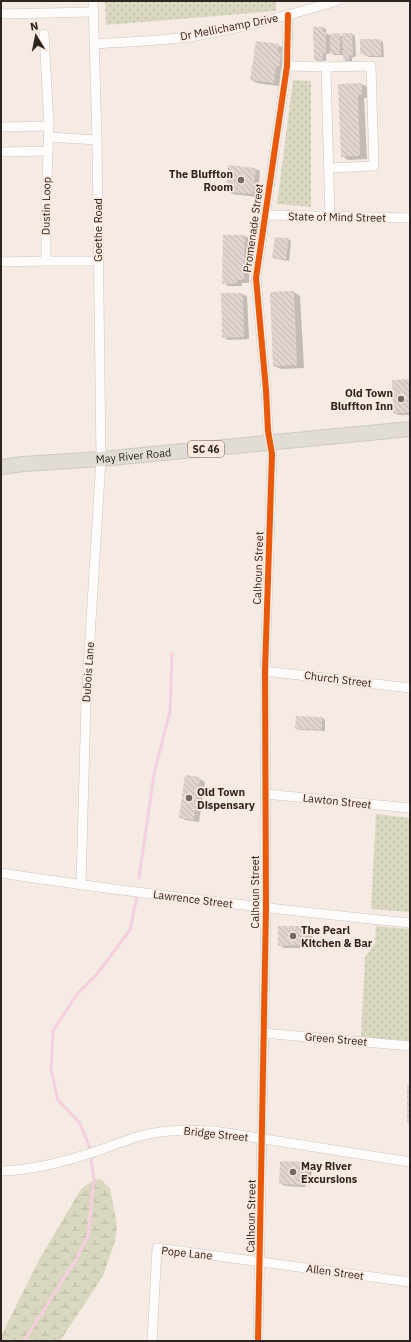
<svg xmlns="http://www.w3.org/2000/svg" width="411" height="1342" font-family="'IBM Plex Sans',sans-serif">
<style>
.wetland{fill:url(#wetland-marsh)}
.park{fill:url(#park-dots)}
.shadow{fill:#0003}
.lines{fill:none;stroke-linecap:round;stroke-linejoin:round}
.stream{stroke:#f4cfde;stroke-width:3}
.building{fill:url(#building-back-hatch)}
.minor-casing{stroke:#cec5c0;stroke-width:10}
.primary-casing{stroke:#cdc8c5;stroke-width:16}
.minor{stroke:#fefcfb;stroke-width:9}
.primary{stroke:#e2ddd4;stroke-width:14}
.cycleway-casing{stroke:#fbe8de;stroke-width:8}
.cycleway{stroke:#e8590c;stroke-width:6}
.poi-dot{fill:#726a65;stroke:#fbe8de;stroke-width:1.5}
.labels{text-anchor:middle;stroke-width:3.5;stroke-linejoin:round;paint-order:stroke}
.shield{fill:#fbe8de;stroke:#6a605a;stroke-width:1}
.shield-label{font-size:10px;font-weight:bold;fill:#2c2521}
.street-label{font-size:11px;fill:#2c2521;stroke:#fbe8de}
.poi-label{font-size:11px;font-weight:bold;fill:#2c2521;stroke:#fbe8de;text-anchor:start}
</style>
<defs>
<pattern id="wetland-marsh" width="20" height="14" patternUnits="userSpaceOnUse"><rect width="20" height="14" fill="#dad7c0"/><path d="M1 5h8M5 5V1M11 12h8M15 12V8" fill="none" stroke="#bbb8a5"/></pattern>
<pattern id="park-dots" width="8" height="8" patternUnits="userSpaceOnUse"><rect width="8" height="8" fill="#dad7c0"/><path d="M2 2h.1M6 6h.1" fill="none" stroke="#bbb8a5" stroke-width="1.8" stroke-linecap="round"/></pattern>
<pattern id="building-back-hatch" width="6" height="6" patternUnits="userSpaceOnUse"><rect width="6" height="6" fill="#e0d3d0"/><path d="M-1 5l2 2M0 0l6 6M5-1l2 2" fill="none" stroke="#c0b5b2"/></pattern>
</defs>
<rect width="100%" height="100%" fill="#f5eae4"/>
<polygon class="wetland" points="100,1179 110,1188 117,1226 115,1241 103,1276 60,1341 1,1341 1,1336 39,1260 81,1189 94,1180"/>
<g class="park">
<polygon points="105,1 276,1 276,11 106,25"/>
<polygon points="293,80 311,81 311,207 277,204"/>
<polygon points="376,814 410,818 410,912 371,909"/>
<polygon points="376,926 410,929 410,1041 361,1037 365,957 375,943"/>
</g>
<g class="shadow">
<polygon points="323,28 326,29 326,33 331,36 339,34 343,37 352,34 355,36 356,56 352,58 352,61 347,61 344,60 344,55 334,55 329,52 329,54 326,54 326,61 318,61 315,60"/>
<polygon points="380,40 383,42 384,57 369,57 361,53"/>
<polygon points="278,45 283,48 282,55 285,57 284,69 281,68 279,86 256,83 252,80"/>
<polygon points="361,84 368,87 368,98 364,98 367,159 348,160 342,156 339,85"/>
<polygon points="256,169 260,171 258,197 232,194 227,191"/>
<polygon points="245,236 250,239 249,283 242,283 242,286 228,286 223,283"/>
<polygon points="288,239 291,241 289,261 276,259 273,258"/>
<polygon points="294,292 300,296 304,368 281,369 274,366"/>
<polygon points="242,294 247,296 249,339 228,340 223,337"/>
<polygon points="410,380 410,415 399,415 394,413"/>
<polygon points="297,717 322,718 325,720 325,731 299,730 296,728"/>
<polygon points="198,778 205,782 199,822 185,820 180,817"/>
<polygon points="308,927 312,929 313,948 284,948 279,945"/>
<polygon points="307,1163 312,1166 311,1183 306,1183 306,1186 304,1187 285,1186 280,1183"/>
</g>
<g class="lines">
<g class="stream">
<polyline points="139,878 154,774 170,711 172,654"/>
<polyline points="24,1341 77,1258 88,1235 94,1180 89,1145 79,1122 58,1100 51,1069 53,1031 77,994 97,974 130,930 137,896"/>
</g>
</g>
<g class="building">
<polygon points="313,27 323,27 323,32 326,32 326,53 323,53 323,60 314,60"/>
<polygon points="340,33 340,54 330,54 330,34"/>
<polygon points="342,33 352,33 353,55 349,56 349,60 343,60"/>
<polygon points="360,39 381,39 381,56 364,56 364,54 360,54"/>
<polygon points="256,41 279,44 278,53 281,53 279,67 276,66 274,83 250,80"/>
<polygon points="362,83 362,94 358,95 360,156 341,157 338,84"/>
<polygon points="228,165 256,168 253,194 226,192"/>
<polygon points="223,235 245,235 244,280 237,280 237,284 222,284"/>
<polygon points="275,237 289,238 286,260 272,258"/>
<polygon points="294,291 297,365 273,366 270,292"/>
<polygon points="221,293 243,293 244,337 222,338"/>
<polygon points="410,379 410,413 393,413 392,380"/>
<polygon points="296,716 322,717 322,730 295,729"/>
<polygon points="185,775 199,777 200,779 194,820 179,818"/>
<polygon points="278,926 308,926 308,945 278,946"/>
<rect x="407" y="1085" width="3" height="38"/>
<polygon points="280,1161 307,1162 306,1181 302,1181 301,1183 299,1185 279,1184"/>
</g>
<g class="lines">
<defs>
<g id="minor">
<polyline points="1,14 94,12"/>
<polyline points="44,34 49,126 46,207 46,261"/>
<path d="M94,44C127,42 162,41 195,36C243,28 290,15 337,1"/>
<polyline points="287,66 326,67 330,217"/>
<polyline points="326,67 371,66 374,166 329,168"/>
<polyline points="1,127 49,126"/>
<polyline points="48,137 97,140"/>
<polyline points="1,152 48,151"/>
<polyline points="265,215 410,218"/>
<polyline points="1,262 46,261 98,261"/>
<polyline points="265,671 410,688"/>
<polyline points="265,794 410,808"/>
<path d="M1,873C137,894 273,909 410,923"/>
<polyline points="81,885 86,702 101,459 97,140 93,1"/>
<polyline points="263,1033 410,1046"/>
<path d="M1,1171C35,1170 68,1161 100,1150C114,1145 129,1139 144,1135C167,1129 190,1130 214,1131L410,1162"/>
<polyline points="152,1341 157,1248 410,1282"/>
<polyline points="258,1341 266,908 265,671 272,454 268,431 266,390 256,278 287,66 288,15"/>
</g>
<g id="primary">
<path id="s1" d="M1,467L23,464L101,459L410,429"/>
</g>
</defs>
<use href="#minor" class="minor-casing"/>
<use href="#primary" class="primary-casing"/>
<use href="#minor" class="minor"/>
<use href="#primary" class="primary"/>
<defs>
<polyline id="cycleway" points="258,1341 266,908 265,671 272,454 268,431 266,390 256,278 287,66 288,15"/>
</defs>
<use href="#cycleway" class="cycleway-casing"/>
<use href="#cycleway" class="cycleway"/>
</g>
<g class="poi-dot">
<circle cx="241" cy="180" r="4"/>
<circle cx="401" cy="399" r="4"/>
<circle cx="189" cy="798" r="4"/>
<circle cx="293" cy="936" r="4"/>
<circle cx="293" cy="1172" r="4"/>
</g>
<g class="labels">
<rect class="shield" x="188" y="441" width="36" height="16" rx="3"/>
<g class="shield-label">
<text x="206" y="453">SC 46</text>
</g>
<g class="street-label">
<text transform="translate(229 27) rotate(-11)" y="4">Dr Mellichamp Drive</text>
<text transform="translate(46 206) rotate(-89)" y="4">Dustin Loop</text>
<text transform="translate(337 217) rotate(1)" y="4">State of Mind Street</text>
<text transform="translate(253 228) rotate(-82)" y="4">Promenade Street</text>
<text transform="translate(98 230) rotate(-90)" y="4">Goethe Road</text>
<text dy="4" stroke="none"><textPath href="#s1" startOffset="133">May River Road</textPath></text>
<text transform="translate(258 568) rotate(-88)" y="4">Calhoun Street</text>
<text transform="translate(88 672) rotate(-86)" y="4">Dubois Lane</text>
<text transform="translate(338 679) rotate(7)" y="4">Church Street</text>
<text transform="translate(337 801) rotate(6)" y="4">Lawton Street</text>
<text transform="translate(255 892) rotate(-90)" y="4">Calhoun Street</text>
<text transform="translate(193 899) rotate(7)" y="4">Lawrence Street</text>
<text transform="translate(336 1039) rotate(5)" y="4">Green Street</text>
<text transform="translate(216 1134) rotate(6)" y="4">Bridge Street</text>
<text transform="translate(251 1216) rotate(-89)" y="4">Calhoun Street</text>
<text transform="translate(187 1253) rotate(6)" y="4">Pope Lane</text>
<text transform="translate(335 1272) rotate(8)" y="4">Allen Street</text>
</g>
<g class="poi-label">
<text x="233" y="178" text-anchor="end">The Bluffton<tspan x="233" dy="13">Room</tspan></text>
<text x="393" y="397" text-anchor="end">Old Town<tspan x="393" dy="13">Bluffton Inn</tspan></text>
<text x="197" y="796">Old Town<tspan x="197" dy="13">Dispensary</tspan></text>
<text x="301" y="934">The Pearl<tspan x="301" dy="13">Kitchen &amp; Bar</tspan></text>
<text x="301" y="1170">May River<tspan x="301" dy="13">Excursions</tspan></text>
</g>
</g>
<rect width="411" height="1342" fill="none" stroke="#2c2521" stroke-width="4"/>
<g transform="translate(36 36) rotate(350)" stroke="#fbe8de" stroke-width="3" paint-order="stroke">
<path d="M0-3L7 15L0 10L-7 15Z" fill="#2c2521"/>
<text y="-6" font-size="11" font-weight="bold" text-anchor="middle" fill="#2c2521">N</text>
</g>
</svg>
